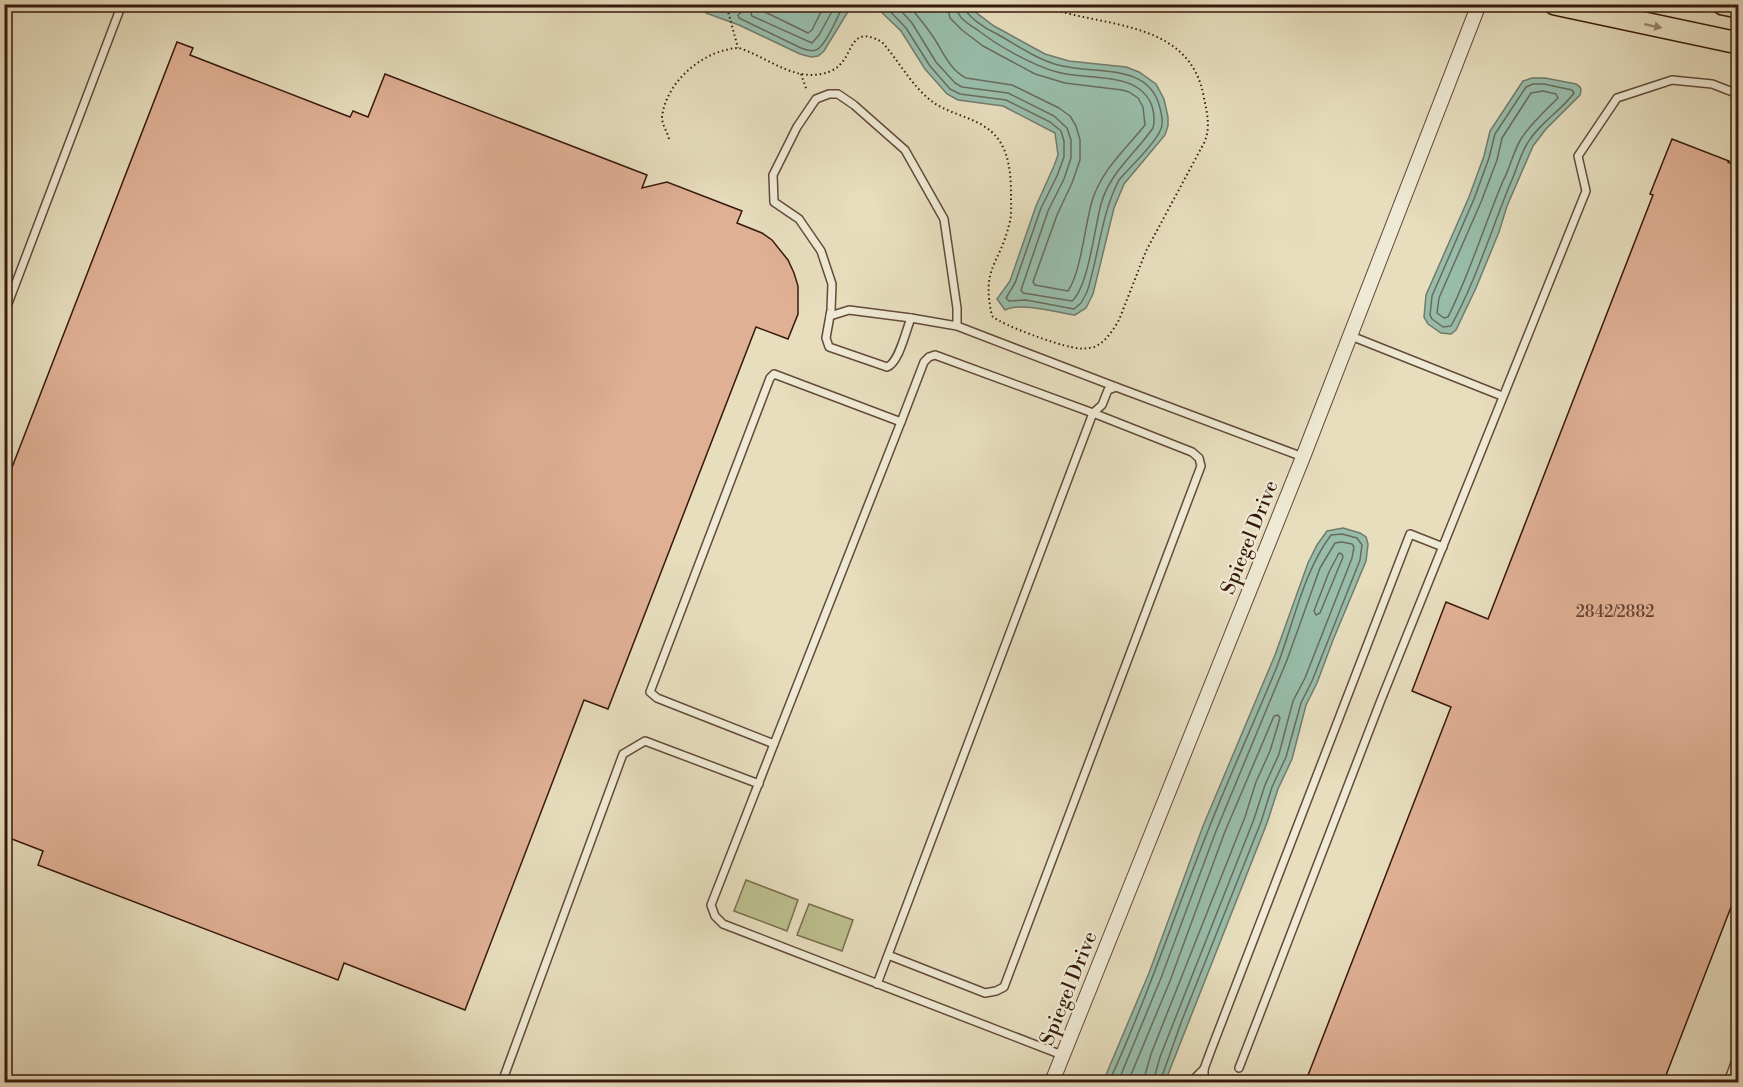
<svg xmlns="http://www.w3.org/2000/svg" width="1743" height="1087" font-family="'Libre Bodoni',serif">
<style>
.green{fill:#bcc08e;stroke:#7a6c4e;stroke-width:1.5}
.water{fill:#98bdab;stroke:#717b6c;stroke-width:1.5}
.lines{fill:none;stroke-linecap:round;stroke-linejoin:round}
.shore{stroke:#686b5c;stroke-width:1.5}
.building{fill:#e0b095;stroke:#37190d;stroke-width:1.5}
.service-casing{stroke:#634a39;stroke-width:10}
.minor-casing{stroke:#634a39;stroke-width:16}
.primary-casing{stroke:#37190d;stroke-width:24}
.path{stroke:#37190d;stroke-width:2;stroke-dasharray:1.5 3;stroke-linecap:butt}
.service{stroke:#efead5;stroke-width:7}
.minor{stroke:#efead5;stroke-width:14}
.primary{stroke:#e7debe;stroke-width:21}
.oneway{fill:#98856e}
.labels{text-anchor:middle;stroke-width:4.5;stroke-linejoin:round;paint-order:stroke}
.number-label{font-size:16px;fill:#613f2f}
.street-label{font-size:20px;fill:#37190d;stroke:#efead5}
</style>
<rect width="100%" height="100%" fill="#e7debe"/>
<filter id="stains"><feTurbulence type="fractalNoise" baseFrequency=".00333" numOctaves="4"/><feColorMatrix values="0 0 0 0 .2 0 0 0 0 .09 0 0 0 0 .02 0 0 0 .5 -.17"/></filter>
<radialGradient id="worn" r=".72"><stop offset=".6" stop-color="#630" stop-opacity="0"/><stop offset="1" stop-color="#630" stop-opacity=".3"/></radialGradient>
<g class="green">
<polygon points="746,880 798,900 787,931 734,911"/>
<polygon points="809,904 853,920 842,951 797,935"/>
</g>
<g class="water">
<polygon points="746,5 746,4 852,5 824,51 818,56 811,57 800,54 739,25 706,13 707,8 725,12"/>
<path d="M874,5H966L994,26L1045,54L1069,61L1126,67L1139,72L1156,84L1164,99L1168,117V126L1165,135L1124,184L1114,208L1093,294L1086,308L1075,315C1056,312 1021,302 1005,310L997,299L1010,281L1036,206L1054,166L1058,155L1055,133L1003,106L958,100L947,94L925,69L901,31Z"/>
<path d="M1532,78H1545L1576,84C1581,87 1582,89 1580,95L1546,129L1533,146L1507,206L1499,232L1476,288L1456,330L1451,334L1441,333L1428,324L1424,317L1426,295L1469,197L1484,156L1490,131L1523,81Z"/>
<polygon points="1343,528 1360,533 1366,537 1368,544 1366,561 1333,640 1317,683 1306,705 1292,759 1278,789 1267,823 1165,1082 1103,1082 1149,973 1203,826 1275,655 1308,563 1317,545 1327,531"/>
</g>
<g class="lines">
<g class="shore">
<path d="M745,4L744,10L738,15L739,18L801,48C806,50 811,52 816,50C826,46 838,15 844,4"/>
<polyline points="753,4 751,14 752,16 812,43 819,35 836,4"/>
<polyline points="762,4 763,11 808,33 812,30 825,4"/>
<path d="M883,4L906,28L930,66L950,89L960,94L1006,100L1050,122L1061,131L1064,141V157L1057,176L1041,208L1015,283L1006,298L1009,301L1026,300L1074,309L1081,303L1087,292C1099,255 1101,214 1119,180C1130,167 1154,145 1160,131C1164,124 1162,115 1160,108C1149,61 1093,75 1058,65C1036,59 1017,45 997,34C986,29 965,16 963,4"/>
<path d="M895,4L912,23L936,62L955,83L962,87L1008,93L1054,116L1067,128L1071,140V158L1064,179L1048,211L1021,290L1023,293L1072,301C1088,288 1095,226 1101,204C1110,172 1135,154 1153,128C1155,121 1154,113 1152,106C1139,70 1087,81 1057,72C1034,66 998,46 979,31C969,24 956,18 956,4"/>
<path d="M907,4C917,15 926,26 934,38C943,52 950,70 966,78L1012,85L1059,108L1070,116L1076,126L1080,140V160L1072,183L1057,215L1033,282L1035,285L1068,291C1081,272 1085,225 1092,201C1102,169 1125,150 1145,125L1143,107L1138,98L1129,92L1122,90L1065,83L1035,74L983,46L962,30L950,18L947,4"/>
<path d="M1533,84H1544L1572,90L1574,93C1561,111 1539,123 1527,144C1520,155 1517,169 1511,182C1491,230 1476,281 1451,326L1443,327L1432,319L1430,315L1432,296L1474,199L1489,158L1495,134L1526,87Z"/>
<path d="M1543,91L1556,94L1558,98C1545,111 1531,123 1521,139C1513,152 1510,168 1503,181C1484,226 1470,273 1448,317L1444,318L1437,313L1439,298L1481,202L1497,160L1502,138L1531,93Z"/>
<polygon points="1339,553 1342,554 1343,557 1320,613 1316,615 1314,611 1329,572"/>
<path d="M1109,1082C1147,999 1175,913 1209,828C1230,775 1254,722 1276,669C1293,626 1303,572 1331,535L1342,534L1357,538L1362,545L1360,560L1312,681L1301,703L1286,757L1272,787L1261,822L1182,1020L1160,1082"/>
<polyline points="1118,1082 1161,978 1216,831 1287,660 1320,568 1335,543 1342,542 1352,544 1354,547 1352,558 1305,678 1293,701 1279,754 1265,785 1254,819 1160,1057 1153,1082"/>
<polyline points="1128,1082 1170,981 1224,834 1274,716 1278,715 1280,718 1270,751 1256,782 1245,817 1151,1054 1143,1082"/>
</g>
</g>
<g class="building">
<polygon points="177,42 193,48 190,55 350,117 353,111 368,117 385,74 647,175 642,188 667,182 742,211 737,223 762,233 772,240 788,260 794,273 798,286 798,314 788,339 756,327 608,709 584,700 465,1010 344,963 338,980 38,865 43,851 4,836 4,488"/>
<polygon points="1672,139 1729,161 1728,162 1738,167 1738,889 1663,1083 1305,1083 1451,707 1412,691 1446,602 1488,619 1653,195 1650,194"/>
</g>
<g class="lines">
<defs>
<g id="service">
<polyline points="4,314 122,4"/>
<polyline points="830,316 849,310 911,318"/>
<path d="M957,326L911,318C906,330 899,363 887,367L829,347L826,338L831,310L832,284L821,251L799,219L774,202L773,175L797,127L816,99L829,94H838L854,105L905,150L944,219L957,308V326L1116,387"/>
<polyline points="1351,336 1502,396"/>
<polyline points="774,744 901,422"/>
<path d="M877,984C948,793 1021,603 1093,413L1192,452L1199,458L1201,466L1004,987L996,991L985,993L888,955"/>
<polyline points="1062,1055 723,924 715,916 711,905 774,744 657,698 650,692 770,378 774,374 901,422 924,362 929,357 935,355 1093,413 1102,405 1108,390 1116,387 1303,457"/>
<polyline points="1239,1068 1381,700 1586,191 1578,156 1617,98 1672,80 1712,84 1738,94"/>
<polyline points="502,1082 623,754 645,741 759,784"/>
<polyline points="1194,1082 1195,1078 1204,1069"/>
<polyline points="1204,1082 1204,1069 1211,1050 1410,534 1443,547"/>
<polyline points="1728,1082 1738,1055"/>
</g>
<polyline id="minor" points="1052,1082 1303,457 1479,4"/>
<g id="primary">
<polyline points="1555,4 1738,43"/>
<polyline points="1723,4 1738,7"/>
</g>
</defs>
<use href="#service" class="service-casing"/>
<use href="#minor" class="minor-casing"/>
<use href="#primary" class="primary-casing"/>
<g class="path">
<polyline points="726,4 738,48"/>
<polyline points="801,74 807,91"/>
<path d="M669,139C667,131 662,125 662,117C666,81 705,49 739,48C770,58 797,85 831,71C856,60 846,22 882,42C898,60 910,83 929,99C944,112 965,115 982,125C1009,140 1011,170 1011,197C1011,206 1012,216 1009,225C999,266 981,267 992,316C1004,326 1055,344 1071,347C1079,349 1086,349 1094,347C1106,342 1113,330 1119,320L1146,251L1204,143C1211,128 1207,113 1204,98C1190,16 1097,29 1038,4"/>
</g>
<use href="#service" class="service"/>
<use href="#minor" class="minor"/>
<use href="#primary" class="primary"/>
</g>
<defs><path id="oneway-solid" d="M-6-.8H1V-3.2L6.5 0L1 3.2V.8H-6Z" transform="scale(1.5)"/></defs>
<use class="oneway" href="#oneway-solid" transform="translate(1653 26) rotate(12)"/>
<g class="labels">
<g class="number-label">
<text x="1615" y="617">2842/2882</text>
</g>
<g class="street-label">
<text transform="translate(1249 537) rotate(-68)" y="7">Spiegel Drive</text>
<text transform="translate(1068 988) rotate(-68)" y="7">Spiegel Drive</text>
</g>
</g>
<rect width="1743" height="1087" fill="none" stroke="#e7debe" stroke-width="24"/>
<rect x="6" y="6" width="1731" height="1075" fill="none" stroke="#37190d" stroke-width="3"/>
<rect x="12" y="12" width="1719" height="1063" fill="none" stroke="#37190d" stroke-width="1.5"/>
<rect width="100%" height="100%" filter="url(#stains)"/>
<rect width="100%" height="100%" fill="url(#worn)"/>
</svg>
